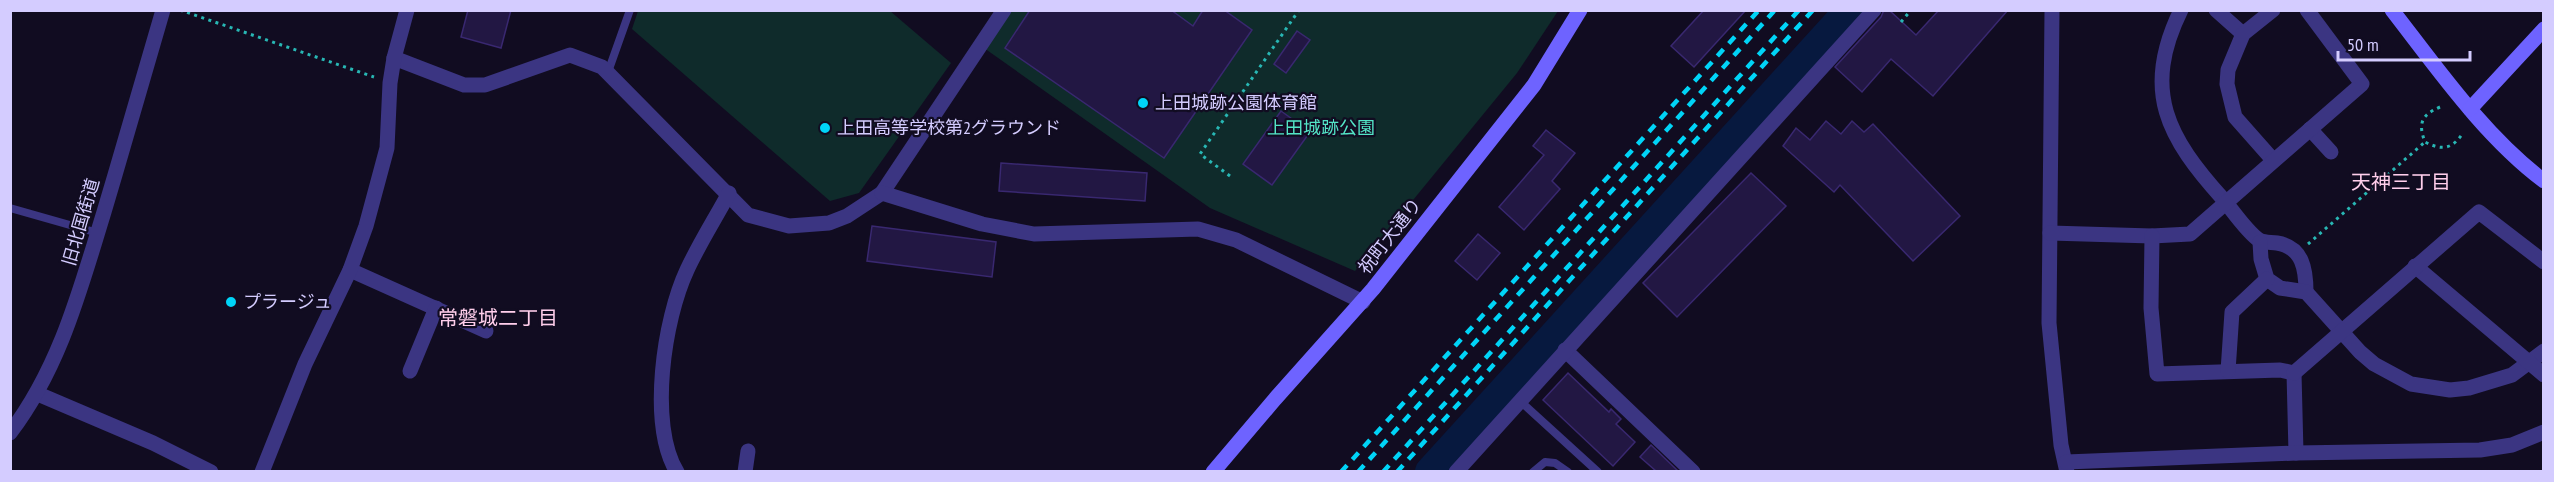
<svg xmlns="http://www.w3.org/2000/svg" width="2554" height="482" font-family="'PT Sans Narrow','Noto Sans JP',sans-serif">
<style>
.green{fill:#0f2b2b}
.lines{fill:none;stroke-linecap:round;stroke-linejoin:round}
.river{stroke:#07193f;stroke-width:32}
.building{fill:#221743;stroke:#392870;stroke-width:1.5}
.path{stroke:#28b7b4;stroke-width:3;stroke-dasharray:3 4.5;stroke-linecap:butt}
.lane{stroke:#3b3582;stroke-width:8}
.street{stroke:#3b3582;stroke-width:15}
.secondary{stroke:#6e63ff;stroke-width:15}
.rail{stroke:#00d4f7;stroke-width:4.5;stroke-dasharray:9 8;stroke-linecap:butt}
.poi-dot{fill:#00d4f7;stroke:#110c21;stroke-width:2}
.labels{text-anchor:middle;stroke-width:4.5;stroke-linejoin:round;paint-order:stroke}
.poi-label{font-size:18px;fill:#d4ccff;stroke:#110c21;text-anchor:start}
.park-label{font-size:18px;fill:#53e4c6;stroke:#110c21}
.street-label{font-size:18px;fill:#d4ccff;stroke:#110c21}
.neighbourhood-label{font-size:20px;fill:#ffceeb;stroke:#110c21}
</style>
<rect width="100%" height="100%" fill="#110c21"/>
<g class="green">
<polygon points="638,11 890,11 951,63 859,193 830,201 632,29"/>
<polygon points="1010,11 1558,11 1517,73 1355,271 1210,208 984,48"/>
</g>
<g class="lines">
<polyline class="river" points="1431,472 1851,10"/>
</g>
<g class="building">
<polygon points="468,10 511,10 501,48 461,37"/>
<polygon points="1030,10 1171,10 1193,26 1203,10 1224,10 1252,30 1164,158 1005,48"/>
<polygon points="1704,10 1746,10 1694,67 1671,46"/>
<polygon points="1884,10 1889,10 1916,35 1939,10 2008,10 1933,96 1891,59 1862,92 1835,67 1881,17"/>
<polygon points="1297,31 1310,40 1286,73 1274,64"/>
<polygon points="1281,111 1310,132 1272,185 1243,164"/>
<polygon points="1826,121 1841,134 1852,121 1864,132 1873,124 1960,216 1913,261 1840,185 1834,192 1783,146 1796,128 1810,140"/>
<polygon points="1546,130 1575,153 1552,181 1560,189 1524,230 1499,207 1544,155 1533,146"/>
<polygon points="1001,163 1147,173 1145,201 999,191"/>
<polygon points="1751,173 1786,206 1677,317 1643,283"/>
<polygon points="872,226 996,242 992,277 867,261"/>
<polygon points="1478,234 1500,253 1477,280 1455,261"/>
<polygon points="1568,373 1609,412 1611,409 1621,419 1616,424 1635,442 1613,466 1543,400"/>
<polygon points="1651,445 1678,471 1656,471 1640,457"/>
</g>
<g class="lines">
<g class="path">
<polyline points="180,10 374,77"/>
<polyline points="1901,22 1911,10"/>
<path d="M2440,107C2421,115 2418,124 2425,142C2443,151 2452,149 2463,133"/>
<polyline points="1230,176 1200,154 1299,10"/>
<polyline points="2308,244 2425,142"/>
</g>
<g class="lane">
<polyline points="608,72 630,10"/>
<polyline points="10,208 98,233"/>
<polyline points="1519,400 1598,472"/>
<polyline points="1533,472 1545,462 1555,463 1568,472"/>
</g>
<g class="street">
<polyline points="2052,10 2049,323 2061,445 2067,472"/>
<path d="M2181,10C2141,91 2168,138 2223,199C2233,211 2247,232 2259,240C2264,243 2271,242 2277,243C2303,247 2306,270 2306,292"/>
<polyline points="2216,10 2243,34"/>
<polyline points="2273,10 2243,34 2228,70 2227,84 2235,117 2273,160"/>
<polyline points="394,58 464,85 485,85 570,55 602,67 748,215 789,226 829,223 847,216 882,193 1004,10"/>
<polyline points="2310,129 2331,152"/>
<polyline points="882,193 982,224 1034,234 1198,229 1236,240 1363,302"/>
<polyline points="2050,233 2152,236 2190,234 2362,84 2307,10"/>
<polyline points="2152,236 2151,308 2157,374 2280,370 2294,373 2296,453"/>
<polyline points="2260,242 2261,259 2267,279 2280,288 2306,292 2360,352 2374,364 2411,384 2450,390 2469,388 2512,375 2544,351"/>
<polyline points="2415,266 2544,375"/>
<polyline points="350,270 486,331"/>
<polyline points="1565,350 1693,472"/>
<polyline points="410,371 436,308"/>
<polyline points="2228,371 2232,312 2267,279"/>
<polyline points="2294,373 2479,212 2544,262"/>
<polyline points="38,394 153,443 211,472"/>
<path d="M10,433C60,367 80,290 104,212C124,145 143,78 163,10"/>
<polyline points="2066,462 2296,453 2480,450 2512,445 2544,432"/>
<polyline points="262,472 305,364 350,270 366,226 387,148 390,83 394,58 407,10"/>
<path d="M677,472C648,424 664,319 687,270C699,244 715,219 729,193"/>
<polyline points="745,472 748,451"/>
<polyline points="1456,472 1874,10"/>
</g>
<g class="secondary">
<path d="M2392,10C2437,68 2485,137 2544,181"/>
<polyline points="2470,109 2544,29"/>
<polyline points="1213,472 1275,399 1373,289 1534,85 1580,10"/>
</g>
<g class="rail">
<polyline points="1341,472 1759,10"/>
<polyline points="1358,472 1775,10"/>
<polyline points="1383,472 1799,10"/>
<polyline points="1397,472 1813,10"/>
</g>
</g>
<g class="poi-dot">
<circle cx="1143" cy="103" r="6"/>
<circle cx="825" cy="128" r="6"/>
<circle cx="231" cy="302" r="6"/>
</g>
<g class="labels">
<g class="poi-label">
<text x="1155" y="109">上田城跡公園体育館</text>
<text x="837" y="134">上田高等学校第2グラウンド</text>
<text x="243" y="308">プラージュ</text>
</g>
<g class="park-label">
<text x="1321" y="134">上田城跡公園</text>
</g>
<g class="street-label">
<text transform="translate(81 222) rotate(-74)" y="6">旧北国街道</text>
<text transform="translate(1390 236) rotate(-52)" y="6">祝町大通り</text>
</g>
<g class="neighbourhood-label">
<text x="2401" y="189">天神三丁目</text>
<text x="498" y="325">常磐城二丁目</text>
</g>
</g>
<rect width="2554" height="482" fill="none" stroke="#d4ccff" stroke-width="24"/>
<path d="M2338 51v9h132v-9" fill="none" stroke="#d4ccff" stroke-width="3"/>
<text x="2347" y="51" font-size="18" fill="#d4ccff" stroke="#110c21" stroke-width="4.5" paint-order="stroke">50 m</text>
</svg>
